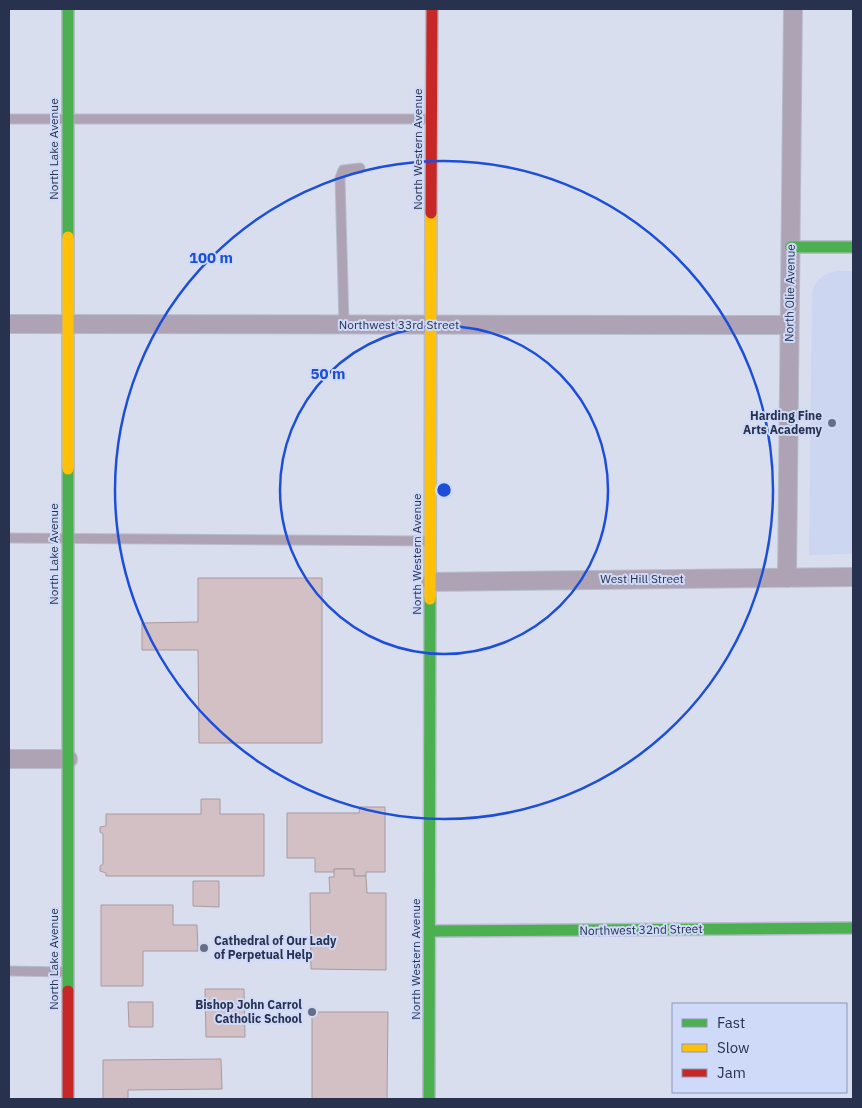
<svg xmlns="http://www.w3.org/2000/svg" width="862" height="1108" font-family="'IBM Plex Sans',sans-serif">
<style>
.built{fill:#cdd6f0}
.building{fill:#d2c0c5;stroke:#a89aa0}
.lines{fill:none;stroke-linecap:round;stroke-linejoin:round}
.lane-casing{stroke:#b7bccd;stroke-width:11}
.street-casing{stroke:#b7bccd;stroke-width:20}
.fast-casing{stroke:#b7bccd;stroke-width:14}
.slow-casing{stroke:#b7bccd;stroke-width:14}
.jam-casing{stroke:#b7bccd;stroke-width:14}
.lane{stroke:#aea3b4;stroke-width:9}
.street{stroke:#aea3b4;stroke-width:18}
.fast{stroke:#4caf50;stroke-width:11}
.slow{stroke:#ffc107;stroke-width:11}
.jam{stroke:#c62828;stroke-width:11}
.ring{fill:none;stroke:#1d4ed8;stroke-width:2.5}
.poi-dot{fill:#666e87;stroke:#cfdaf9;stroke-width:2}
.labels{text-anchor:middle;stroke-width:4;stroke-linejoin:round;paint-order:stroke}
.street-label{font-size:12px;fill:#28324f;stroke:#cfdaf9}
.poi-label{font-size:12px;font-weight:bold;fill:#28324f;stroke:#cfdaf9;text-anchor:end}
.centre{fill:#1d4ed8;stroke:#cfdaf9;stroke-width:2.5}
.ring-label{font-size:15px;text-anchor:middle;font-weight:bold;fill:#1d4ed8;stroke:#cfdaf9;stroke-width:4;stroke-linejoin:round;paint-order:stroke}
</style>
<rect width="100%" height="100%" fill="#d9deef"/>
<polygon class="built" points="837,271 853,271 853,554 809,555 812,291 817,281 826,274"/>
<g class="building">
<polygon points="198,578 322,578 322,743 199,743 198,650 142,650 142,623 198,622"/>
<polygon points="201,799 220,799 220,814 264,814 264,876 106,876 106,873 100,871 100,866 103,864 103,834 100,832 100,827 106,826 106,814 201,814"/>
<polygon points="360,807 385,807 385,872 366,872 366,876 354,876 354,869 334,869 334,872 315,872 315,858 287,858 287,813 359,813"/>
<polygon points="334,869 354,869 354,876 366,876 367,893 386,893 386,970 311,969 310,893 330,893 329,877 334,877"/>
<polygon points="193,881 219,881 219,907 193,906"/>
<polygon points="101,905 173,905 173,925 197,925 198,951 143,951 143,986 101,986"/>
<polygon points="205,989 244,989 245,1037 206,1037"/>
<polygon points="128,1002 153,1002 153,1027 129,1027"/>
<polygon points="312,1012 388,1012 387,1099 312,1099"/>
<polygon points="221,1059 222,1089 128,1090 128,1099 103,1099 103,1060"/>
</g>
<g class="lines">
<defs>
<g id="lane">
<polyline points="9,119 431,119"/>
<polyline points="344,324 340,178 343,170 360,168"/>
<polyline points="9,538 428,541"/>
<polyline points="9,971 68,972"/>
</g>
<g id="street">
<polyline points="9,324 789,325"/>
<polyline points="787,578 793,9"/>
<polyline points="431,582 853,577"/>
<polyline points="9,759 68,759"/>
</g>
<g id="fast">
<polyline points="68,9 68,237"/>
<polyline points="791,247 853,247"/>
<polyline points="68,469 68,991"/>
<polyline points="430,931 853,928"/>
<polyline points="429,1099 430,599"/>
</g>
<g id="slow">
<polyline points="68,237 68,469"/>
<polyline points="430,599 431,213"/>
</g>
<g id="jam">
<polyline points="431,213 432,9"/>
<polyline points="68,991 68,1099"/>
</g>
</defs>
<use href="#lane" class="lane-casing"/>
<use href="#street" class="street-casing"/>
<use href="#fast" class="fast-casing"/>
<use href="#slow" class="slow-casing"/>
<use href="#jam" class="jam-casing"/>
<use href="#lane" class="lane"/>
<use href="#street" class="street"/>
<use href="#fast" class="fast"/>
<use href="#slow" class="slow"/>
<use href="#jam" class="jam"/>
</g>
<g class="ring">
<circle cx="444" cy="490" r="164"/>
<circle cx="444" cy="490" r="329"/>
</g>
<g class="poi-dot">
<circle cx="832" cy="423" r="5"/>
<circle cx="204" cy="948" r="5"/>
<circle cx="312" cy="1012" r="5"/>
</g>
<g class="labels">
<g class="street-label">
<text transform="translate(54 149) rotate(-90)" y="4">North Lake Avenue</text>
<text transform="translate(418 149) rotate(-90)" y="4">North Western Avenue</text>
<text transform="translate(790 293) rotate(-89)" y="4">North Olie Avenue</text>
<text x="399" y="329">Northwest 33rd Street</text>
<text transform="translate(54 554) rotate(-90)" y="4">North Lake Avenue</text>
<text transform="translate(417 554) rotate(-90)" y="4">North Western Avenue</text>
<text x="642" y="583">West Hill Street</text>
<text transform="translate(641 930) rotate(-1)" y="4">Northwest 32nd Street</text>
<text transform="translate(54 959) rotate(-90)" y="4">North Lake Avenue</text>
<text transform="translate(416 959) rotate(-90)" y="4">North Western Avenue</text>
</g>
<g class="poi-label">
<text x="822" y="420">Harding Fine<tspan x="822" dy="14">Arts Academy</tspan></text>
<text x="214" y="945" text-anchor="start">Cathedral of Our Lady<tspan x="214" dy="14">of Perpetual Help</tspan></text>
<text x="302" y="1009">Bishop John Carrol<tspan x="302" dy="14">Catholic School</tspan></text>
</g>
</g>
<circle cx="444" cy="490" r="8" class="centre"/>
<g class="ring-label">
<text x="211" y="263">100 m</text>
<text x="328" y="379">50 m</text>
</g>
<rect width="862" height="1108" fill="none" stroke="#28324f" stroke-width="20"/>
<rect x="672" y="1003" width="175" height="90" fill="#cfdaf9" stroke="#8c97b5"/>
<rect x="682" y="1019" width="25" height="8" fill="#4caf50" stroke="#8c97b5"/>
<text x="717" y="1028" font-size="15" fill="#28324f">Fast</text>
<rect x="682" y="1044" width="25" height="8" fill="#ffc107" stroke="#8c97b5"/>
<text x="717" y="1053" font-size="15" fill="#28324f">Slow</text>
<rect x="682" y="1069" width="25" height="8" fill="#c62828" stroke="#8c97b5"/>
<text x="717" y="1078" font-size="15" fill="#28324f">Jam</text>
</svg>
